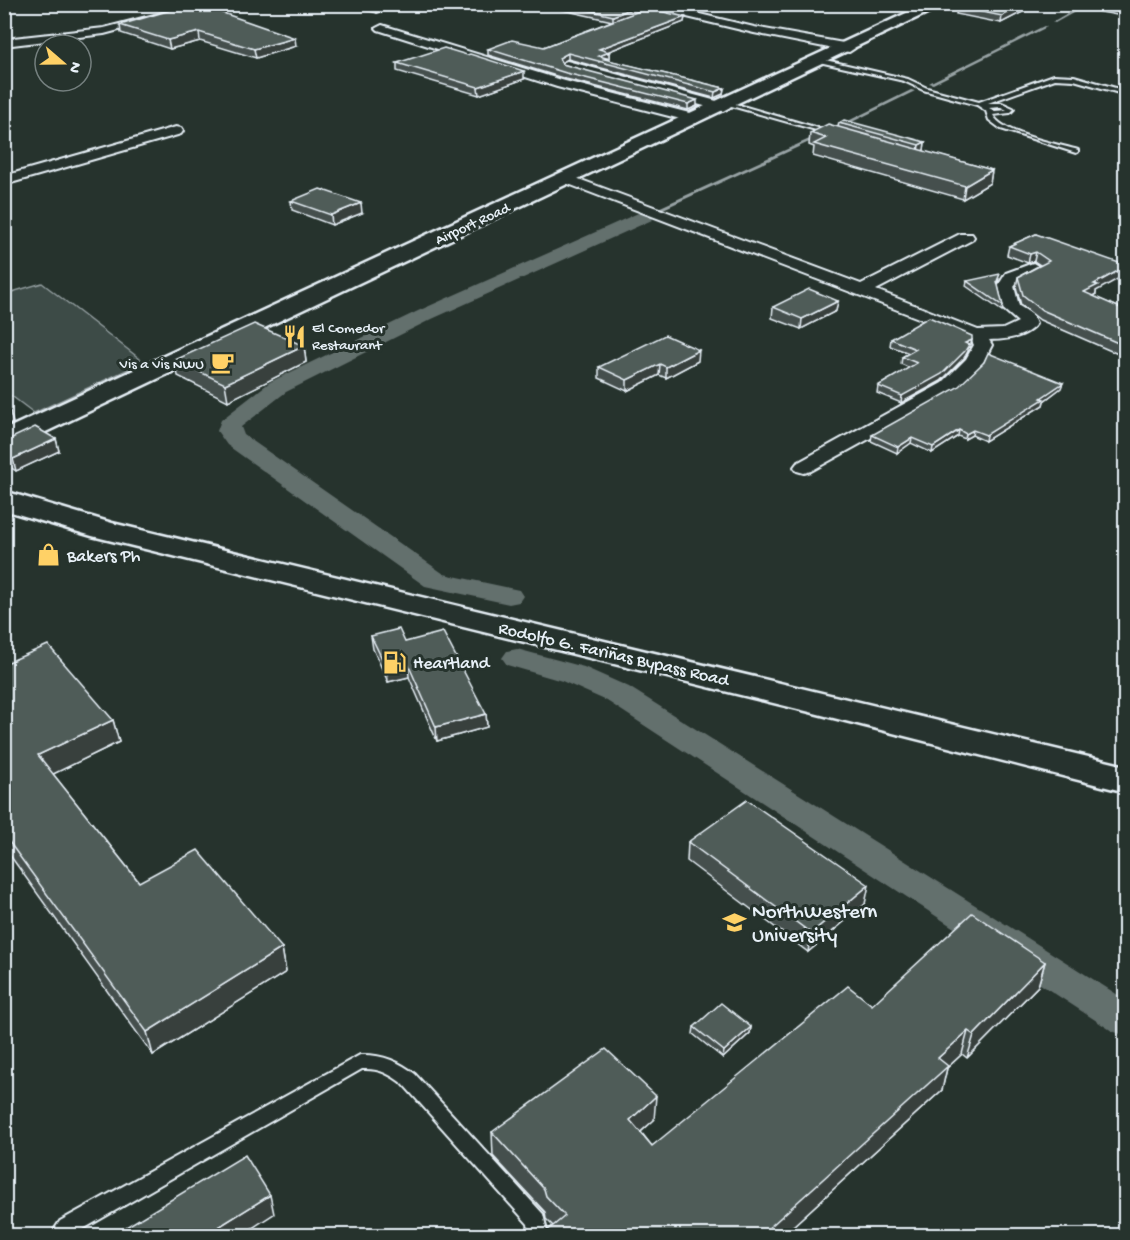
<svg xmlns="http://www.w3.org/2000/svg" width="1130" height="1240" font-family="'Gochi Hand',sans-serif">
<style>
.green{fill:#3e4b47;stroke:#939ea0;stroke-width:1.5}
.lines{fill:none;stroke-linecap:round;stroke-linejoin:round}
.stream{fill:#98a3a5;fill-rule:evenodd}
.canal{fill:#636f6d;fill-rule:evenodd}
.service-casing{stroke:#e8f1f8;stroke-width:4}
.minor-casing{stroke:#e8f1f8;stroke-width:4}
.secondary-casing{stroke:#e8f1f8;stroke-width:5}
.primary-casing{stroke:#e8f1f8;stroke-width:5}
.service{fill:#26332d;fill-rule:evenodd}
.minor{fill:#26332d;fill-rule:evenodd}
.secondary{fill:#26332d;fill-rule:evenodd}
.primary{fill:#26332d;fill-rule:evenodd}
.wall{fill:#454f4d;stroke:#e8f1f8;stroke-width:1.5}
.shaded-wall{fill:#38403e;stroke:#e8f1f8;stroke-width:1.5}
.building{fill:#505c59;stroke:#e8f1f8;stroke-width:1.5}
.labels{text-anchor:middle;stroke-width:6;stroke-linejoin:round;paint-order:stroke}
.far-street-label{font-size:15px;fill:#e8f1f8;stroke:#26332d}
.far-poi-label{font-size:15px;fill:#e8f1f8;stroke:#26332d;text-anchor:start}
.poi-label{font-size:18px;fill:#e8f1f8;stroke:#26332d;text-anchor:start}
.street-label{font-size:18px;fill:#e8f1f8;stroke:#26332d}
.near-poi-label{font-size:21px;fill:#e8f1f8;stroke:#26332d;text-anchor:start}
</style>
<rect width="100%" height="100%" fill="#26332d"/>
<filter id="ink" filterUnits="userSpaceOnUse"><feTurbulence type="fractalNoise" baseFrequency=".0167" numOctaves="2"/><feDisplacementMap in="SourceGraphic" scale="12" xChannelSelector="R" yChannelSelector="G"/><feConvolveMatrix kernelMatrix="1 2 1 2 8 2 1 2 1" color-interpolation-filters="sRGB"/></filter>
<g filter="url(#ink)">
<polygon class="green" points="42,283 144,362 34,413 5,391 5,294"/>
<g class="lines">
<g class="stream">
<polygon points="1083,4 1089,4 1055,23 1052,22"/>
<polygon points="1044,26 1047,27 933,84 929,83"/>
<polygon points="911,90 915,91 848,124 844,123"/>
<polygon points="816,136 820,137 659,211 654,210"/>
</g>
<g class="canal">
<polygon points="645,210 652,212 654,216 652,220 432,319 286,392 241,427 244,435 444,574 519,590 523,596 519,602 509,604 425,586 227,445 217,431 221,420 270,382 418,311"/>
<polygon points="517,649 584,667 629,687 1126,1000 1126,1036 1112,1031 607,701 562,681 507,665 502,658 507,651"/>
</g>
<defs>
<g id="service">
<path d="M821,59L908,79L927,88L979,102L1054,75L1074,76L1126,91V95L1074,80L1055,79L988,103H1002L1013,108L1014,109L1010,113L993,115C1002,134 1058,144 1078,150V152L1076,153L1001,129L989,120L986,111L977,105L923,90L904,81L819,62ZM1001,107L1007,110L995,111L989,108Z"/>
<polygon points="728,103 732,103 835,133 830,134 728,105"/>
<path d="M360,1055C381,1054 399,1061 415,1074L543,1214L548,1236H530L528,1224L403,1084C390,1074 379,1068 362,1069L71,1236H50L60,1221Z"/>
</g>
<g id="minor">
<polygon points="197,4 217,4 104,34 4,46 4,39 104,28"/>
<polygon points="607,4 666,6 754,27 849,44 855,48 849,52 754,33 666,12 612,7"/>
<polygon points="382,25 565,81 701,116 703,119 696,123 557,87 378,30 376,28"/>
<polygon points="567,61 728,104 730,107 723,111 563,68 561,65 563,62"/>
<polygon points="176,127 181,128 183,131 181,134 4,185 4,176"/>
<path d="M568,175L861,284L960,234H972L974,237L972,240L876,290L978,330L1003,329L1018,322L1002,308L998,286L1006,273L1033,263L1041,268C1034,277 1021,276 1014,286L1019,306L1032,314L1036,324C1026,338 1005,340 989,340L992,345L981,366L956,391L811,471L804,473L797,471L794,467L797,463L942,383L966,359L974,345L972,341L950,330L563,182L561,179L563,176Z"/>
</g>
<polygon id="secondary" points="926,4 946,4 14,447 4,449 4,430"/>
<polygon id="primary" points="4,491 112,523 1126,766 1126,792 810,712 92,536 4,510"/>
</defs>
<use href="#service" class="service-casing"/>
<use href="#minor" class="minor-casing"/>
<use href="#secondary" class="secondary-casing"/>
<use href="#primary" class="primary-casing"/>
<use href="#service" class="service"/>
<use href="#minor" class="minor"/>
<use href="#secondary" class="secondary"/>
<use href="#primary" class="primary"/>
</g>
<g class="wall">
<polygon points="139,4 186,4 165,10"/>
<polygon points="342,4 442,4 422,10 406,5 377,13"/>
<polygon points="536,4 623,4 638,12 685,17 684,22 607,52 609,52 609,58 607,60 724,88 723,94 714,98 568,59 561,62 562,64 697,106 688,110 566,79 488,55 488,49 544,47 612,21"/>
<polygon points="1038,4 1001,23 956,14 957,7"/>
<polygon points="1086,4 1125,4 1125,13 1122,16 1085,9"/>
<polygon points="154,14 296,46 256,58 200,41 170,49 121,33 120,25 154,15"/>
<polygon points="467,55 524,79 479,95 397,71 397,63"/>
<polygon points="839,123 925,142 924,150 922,151 992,170 990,183 963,199 813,156 814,147 809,145 810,133 838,127"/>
<polygon points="291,201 362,213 332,225 292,210"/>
<polygon points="1036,234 1096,291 1096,294 1092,296 1125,310 1125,357 1040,320 1021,305 1016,287 1018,277 1040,265 1034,261 1028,263 1007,255 1009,246"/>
<polygon points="999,279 997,283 1003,306 1002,311 966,286 967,281"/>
<polygon points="838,301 836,311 801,329 772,318 773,307"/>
<polygon points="891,339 972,340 970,347 968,348 968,351 964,358 941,381 901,403 877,393 878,386 910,368 901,364 902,357 909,353 890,346"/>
<polygon points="304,346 306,362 228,401 178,376 175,360"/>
<polygon points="698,361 666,378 659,375 627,391 599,378 599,367"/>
<polygon points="1061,388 1044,401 1043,405 985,441 972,435 965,439 958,436 932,453 911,443 897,453 871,441 872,435"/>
<polygon points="4,439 56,439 59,451 16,471 4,463"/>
<polygon points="371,636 405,642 486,714 487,727 437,741 409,677 388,682 373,649"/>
<polygon points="4,664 113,720 119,742 53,774 139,882 282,948 286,972 153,1055 4,847"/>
<polygon points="688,842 865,904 808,952 687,861"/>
<polygon points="1045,962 1038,986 967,1058 962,1054 947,1068 942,1090 782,1236 541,1236 553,1226 546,1219 545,1212 493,1156 492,1132 654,1120 641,1132 652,1146 872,1005"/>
<polygon points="694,1027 751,1027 750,1033 723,1058 693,1034"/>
</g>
<g class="shaded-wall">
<polygon points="164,4 186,4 165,10"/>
<polygon points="387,4 406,4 406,5 377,13 377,8"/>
<polygon points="422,4 442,4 422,10"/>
<polygon points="1025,4 1038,4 1001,23 1002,16"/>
<polygon points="638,6 638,12 613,21 613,16"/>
<polygon points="1125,8 1125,13 1122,16 1123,9"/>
<polygon points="685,17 684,22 599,55 599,49"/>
<polygon points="199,32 200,41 170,49 168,40"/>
<polygon points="295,38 296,46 256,58 254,49"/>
<polygon points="609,52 609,58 607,59 607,63 604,60 599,62 599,56"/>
<polygon points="568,53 568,59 559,64 559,58"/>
<polygon points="524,71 524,79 479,95 478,87"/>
<polygon points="724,88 723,94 714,98 715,92"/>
<polygon points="697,100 697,106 688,110 688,104"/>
<polygon points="925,142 924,150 918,153 919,145"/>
<polygon points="992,170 990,183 963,199 965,186"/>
<polygon points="361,203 362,213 332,225 331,215"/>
<polygon points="1036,252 1034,261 1028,263 1030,254"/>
<polygon points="1125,267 1125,275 1096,291 1096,294 1082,302 1084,292 1094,284"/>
<polygon points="838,301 836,311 801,329 802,319"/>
<polygon points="972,340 970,347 968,348 968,351 964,358 941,381 901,403 902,396 965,343"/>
<polygon points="304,346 306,362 228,401 225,384"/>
<polygon points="699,350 698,361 666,378 666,367"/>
<polygon points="660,364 659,375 627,391 627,380"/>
<polygon points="1063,383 1061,388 1044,401 1043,405 985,441 986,435"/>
<polygon points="7,401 10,412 4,414 4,402"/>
<polygon points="10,412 13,423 4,428 4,415"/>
<polygon points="959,430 958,436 932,453 933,447"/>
<polygon points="973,430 972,435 965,439 966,434"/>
<polygon points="912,438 911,443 897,453 898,447"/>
<polygon points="56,439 59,451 16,471 13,459"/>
<polygon points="408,664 409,677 388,682 387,669"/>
<polygon points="486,714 487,727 437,741 436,727"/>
<polygon points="113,720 119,742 45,778 38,755"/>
<polygon points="869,885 865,904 808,952 811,933"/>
<polygon points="282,948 286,972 153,1055 147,1032"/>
<polygon points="1045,962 1038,986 967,1058 974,1035"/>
<polygon points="751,1027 750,1033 723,1058 724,1051"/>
<polygon points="968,1031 962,1054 947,1068 942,1090 782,1236 760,1236 938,1058"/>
<polygon points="656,1096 654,1120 628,1143 630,1120"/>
<polygon points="270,1195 274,1214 240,1236 204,1236"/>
</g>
<g class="building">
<polygon points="191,4 197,4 295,38 254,49 199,32 168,40 120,25"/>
<polygon points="364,4 387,4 377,8"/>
<polygon points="562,4 623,4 638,6 613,16"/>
<polygon points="962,4 1025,4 1002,16 957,7"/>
<polygon points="1099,4 1125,4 1125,8 1123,9"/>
<polygon points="647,8 685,17 599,49 609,52 599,56 607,58 604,59 724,88 715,92 568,53 559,58 562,64 697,100 688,104 566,73 488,49 512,40 544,47"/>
<polygon points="444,48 467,55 470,54 524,71 478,87 397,63"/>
<polygon points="844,120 925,142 919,145 839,123"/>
<polygon points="828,124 992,170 965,186 814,144 826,138 810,133"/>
<polygon points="320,189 361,203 331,215 291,201"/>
<polygon points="1036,234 1125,265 1125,267 1094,284 1098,285 1084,292 1125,310 1125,346 1042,310 1023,295 1018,277 1049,261 1036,252 1030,254 1009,246"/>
<polygon points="1000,274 997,281 1003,306 967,281"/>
<polygon points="809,289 838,301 802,319 773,307"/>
<polygon points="929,317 972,336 972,340 965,343 969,345 965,351 942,374 902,396 878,386 917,363 902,357 916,349 891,339"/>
<polygon points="254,324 304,346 225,384 175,360"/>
<polygon points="665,335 699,350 666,367 660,364 627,380 599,367"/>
<polygon points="988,353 1063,383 1041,398 1044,399 986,435 973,430 966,434 959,430 933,447 912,438 898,447 872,435 958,387 984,362"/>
<polygon points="4,408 10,412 4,415"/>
<polygon points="35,427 56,439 13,459 4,453 4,439 12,438"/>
<polygon points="399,629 405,642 443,632 486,714 436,727 408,664 387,669 371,636"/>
<polygon points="48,645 113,720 38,755 139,882 198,850 282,948 147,1032 4,835 4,664"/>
<polygon points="747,800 869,885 811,933 688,842"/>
<polygon points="972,913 1045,962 974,1035 968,1031 938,1058 948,1066 760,1236 541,1236 565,1216 546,1196 544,1189 492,1132 606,1049 656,1096 630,1120 652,1146 848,986 872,1005"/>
<polygon points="721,1003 751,1027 724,1051 694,1027"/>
<polygon points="245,1155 270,1195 204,1236 111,1236"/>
</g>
</g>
<defs>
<symbol id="restaurant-bare" viewBox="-9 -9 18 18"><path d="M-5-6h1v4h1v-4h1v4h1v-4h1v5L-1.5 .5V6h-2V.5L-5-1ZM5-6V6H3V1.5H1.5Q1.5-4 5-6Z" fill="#ffd166" stroke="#26332d" stroke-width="2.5" paint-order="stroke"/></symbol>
<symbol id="cafe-bare" viewBox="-9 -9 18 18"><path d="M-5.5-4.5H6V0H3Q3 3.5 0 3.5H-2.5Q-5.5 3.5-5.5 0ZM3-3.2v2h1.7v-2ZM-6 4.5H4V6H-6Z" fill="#ffd166" stroke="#26332d" stroke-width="2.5" paint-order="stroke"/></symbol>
<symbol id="shop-bare" viewBox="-9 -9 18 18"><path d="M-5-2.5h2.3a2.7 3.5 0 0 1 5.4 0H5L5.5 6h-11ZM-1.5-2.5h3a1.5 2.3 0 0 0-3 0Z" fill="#ffd166" stroke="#26332d" stroke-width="2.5" paint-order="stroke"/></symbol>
<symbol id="fuel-bare" viewBox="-9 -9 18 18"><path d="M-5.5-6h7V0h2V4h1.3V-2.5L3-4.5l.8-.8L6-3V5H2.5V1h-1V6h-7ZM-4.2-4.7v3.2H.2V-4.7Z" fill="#ffd166" stroke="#26332d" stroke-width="2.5" paint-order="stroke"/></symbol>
<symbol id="university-bare" viewBox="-9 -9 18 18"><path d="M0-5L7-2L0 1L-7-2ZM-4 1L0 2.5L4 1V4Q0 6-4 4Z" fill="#ffd166" stroke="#26332d" stroke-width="2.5" paint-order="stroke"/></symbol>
</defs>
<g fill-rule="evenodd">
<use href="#restaurant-bare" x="278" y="320" width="33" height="33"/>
<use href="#cafe-bare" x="206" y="346" width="33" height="33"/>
<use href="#shop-bare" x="32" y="538" width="33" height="33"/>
<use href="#fuel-bare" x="378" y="646" width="33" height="33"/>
<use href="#university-bare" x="718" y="906" width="33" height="33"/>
</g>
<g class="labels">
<g class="far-street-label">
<text transform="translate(472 223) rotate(-25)" y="5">Airport Road</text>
</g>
<g class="far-poi-label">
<text x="312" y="332">El Comedor<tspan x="312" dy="17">Restaurant</tspan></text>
<text x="204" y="368" text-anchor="end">Vis a Vis NWU</text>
</g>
<g class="poi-label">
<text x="67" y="561">Bakers Ph</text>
<text x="413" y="668">Heartland</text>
</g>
<g class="street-label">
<text transform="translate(614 653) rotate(13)" y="6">Rodolfo G. Fariñas Bypass Road</text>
</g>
<g class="near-poi-label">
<text x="752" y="917">NorthWestern<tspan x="752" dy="24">University</tspan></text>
</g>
</g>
<rect width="1130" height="1240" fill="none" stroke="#26332d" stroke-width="24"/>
<rect x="12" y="12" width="1106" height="1216" fill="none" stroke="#e8f1f8" stroke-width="2" filter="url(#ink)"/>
<g transform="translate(63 63) rotate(110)"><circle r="28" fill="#26332d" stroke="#747f7e" stroke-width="1.5"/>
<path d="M0-4.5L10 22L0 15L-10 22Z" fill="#ffd166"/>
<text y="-9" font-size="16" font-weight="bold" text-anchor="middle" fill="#e8f1f8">N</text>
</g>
</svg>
